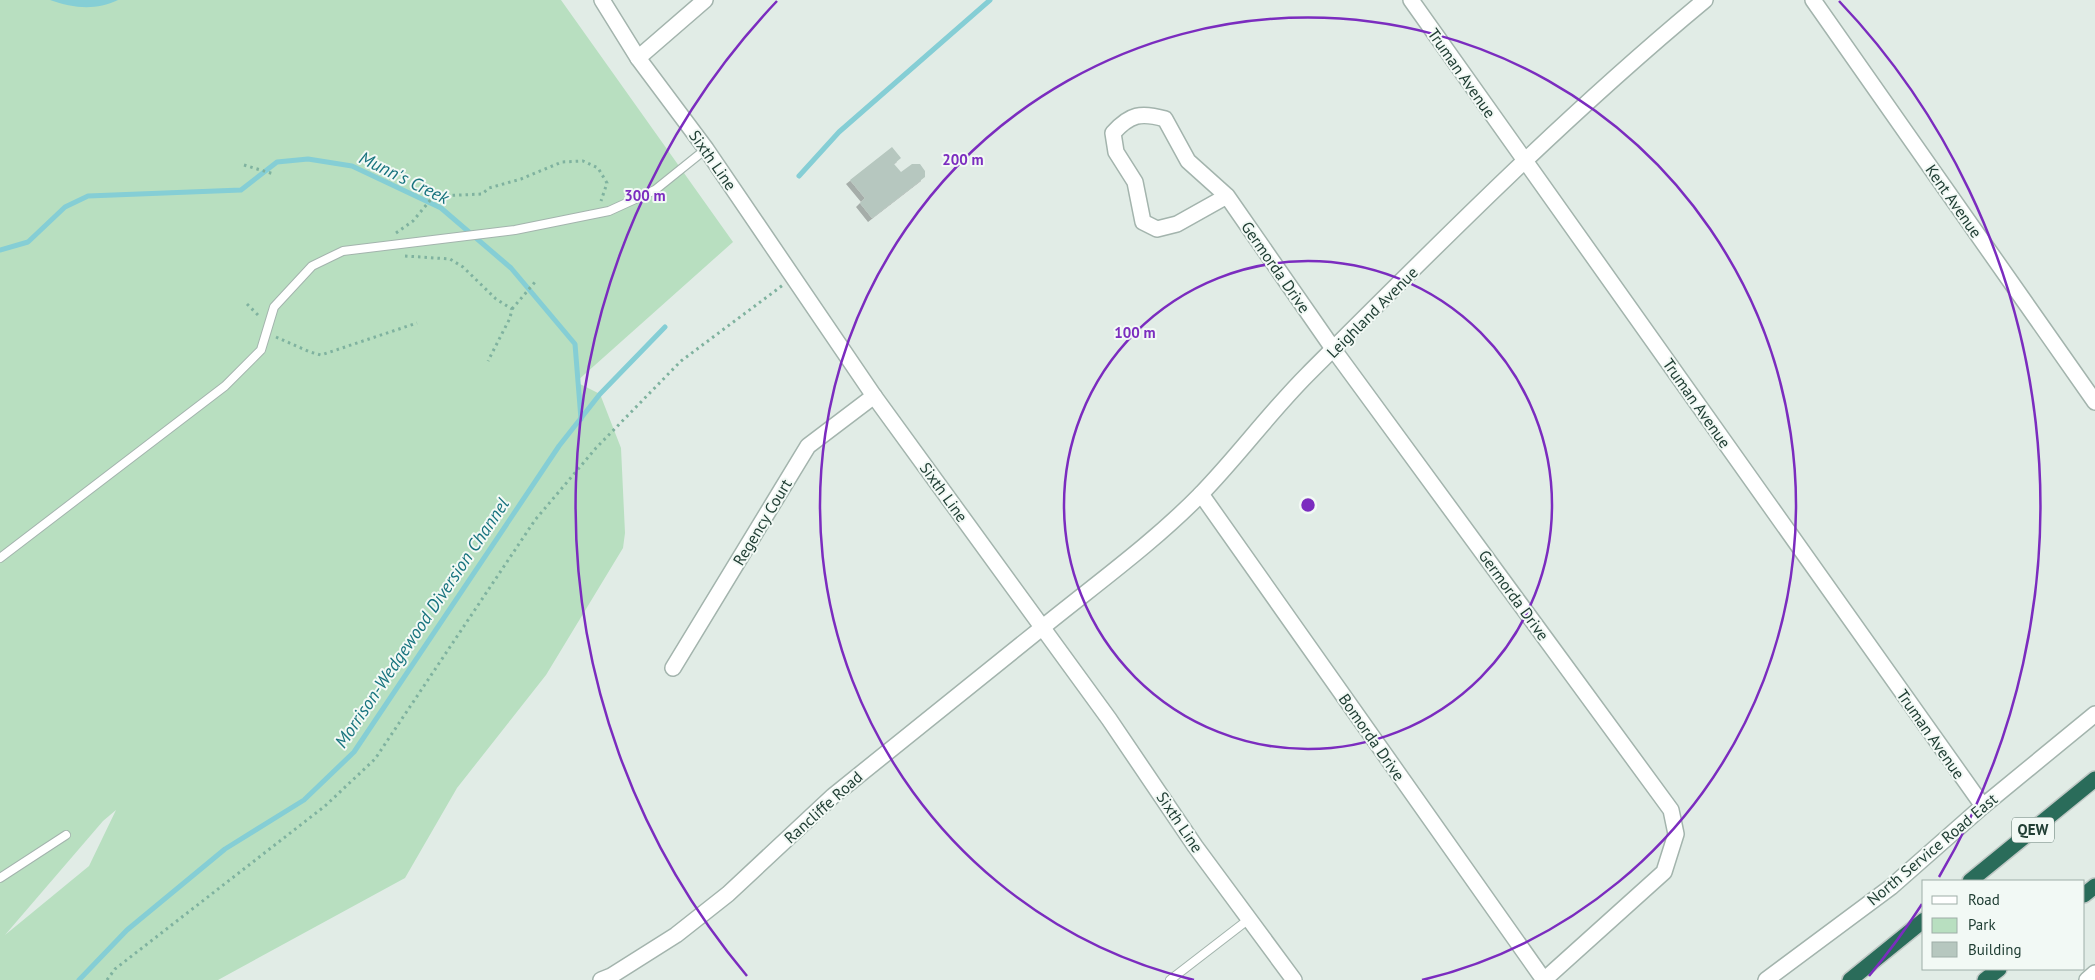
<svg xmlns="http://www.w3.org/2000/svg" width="2095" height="980" font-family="'PT Sans',sans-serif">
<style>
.green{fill:#b8dfc0;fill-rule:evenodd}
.water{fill:#85ced5}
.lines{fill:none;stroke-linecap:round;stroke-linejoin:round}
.stream{stroke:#85ced5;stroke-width:5}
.building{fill:#b6c7bf;filter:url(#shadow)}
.service-casing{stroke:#a3b4ad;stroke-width:10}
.minor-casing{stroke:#a3b4ad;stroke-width:18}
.tertiary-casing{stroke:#a3b4ad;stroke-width:18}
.motorway-casing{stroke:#c1c9c6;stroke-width:18}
.path{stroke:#7fb29f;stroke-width:3;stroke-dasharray:2.5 4;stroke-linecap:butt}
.service{stroke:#fff;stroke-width:8}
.minor{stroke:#fff;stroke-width:15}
.tertiary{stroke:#fff;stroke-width:15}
.motorway{stroke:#2a6c5a;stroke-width:15}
.ring{fill:none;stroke:#7b2cbf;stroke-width:2.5}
.labels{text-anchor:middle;stroke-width:4;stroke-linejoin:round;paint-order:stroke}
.shield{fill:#f2f9f5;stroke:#5f766e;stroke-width:1}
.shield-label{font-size:15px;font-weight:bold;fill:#203e34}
.street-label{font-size:16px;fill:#203e34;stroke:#f2f9f5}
.water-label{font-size:18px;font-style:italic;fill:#17737e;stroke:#f2f9f5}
.centre{fill:#7b2cbf;stroke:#f2f9f5;stroke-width:2.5}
.ring-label{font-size:15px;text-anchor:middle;font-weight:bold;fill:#7b2cbf;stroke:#f2f9f5;stroke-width:4;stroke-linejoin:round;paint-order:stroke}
</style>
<defs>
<filter id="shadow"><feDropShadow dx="-4" dy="4" stdDeviation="0" flood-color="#0004"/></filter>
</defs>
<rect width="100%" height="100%" fill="#e1ece6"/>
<path class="green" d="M0,0H561L733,242L576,382L600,394L621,448L625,533L623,548L546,675L457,788L405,878L218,980H0ZM116,810L89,866L5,935L103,821Z"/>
<path class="water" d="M50,0H118C95,11 73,8 50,0Z"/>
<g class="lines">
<g class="stream">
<polyline points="799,176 839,132 990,0"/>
<polyline points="0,250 28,242 65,207 88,196 241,190 277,162 308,159 352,166 441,208 511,268 575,344 581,419"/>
<polyline points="79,980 127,930 225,849 304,800 354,752 559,446 600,394 665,327"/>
</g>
</g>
<polygon class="building" points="892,147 901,158 894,164 901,172 912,164 920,164 925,171 925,177 872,218 860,203 865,198 850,180"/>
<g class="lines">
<defs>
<g id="service">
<polyline points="0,558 225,386 261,350 274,307 312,266 343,251 515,230 609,211 655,190 706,149"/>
<polyline points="0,878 66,835"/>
<polyline points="1170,980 1249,919"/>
</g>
<g id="minor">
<polyline points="1411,0 1983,806"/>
<polyline points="1813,0 2095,402"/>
<polyline points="638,58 705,0"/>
<path d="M1227,196L1177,224L1157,229L1143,222L1135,182L1116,152L1113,133C1130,114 1141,112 1165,119L1188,161L1227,196L1334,350L1671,810L1676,834L1664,872L1544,980"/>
<polyline points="1201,494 1544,980"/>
<polyline points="673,668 808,446 874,396"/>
<polyline points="601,980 611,976 676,935 728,894 833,796 1043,627"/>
<polyline points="2087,980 2095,973"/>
</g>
<g id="tertiary">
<polyline points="602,0 638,58 706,149 874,396 1109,719 1195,846 1294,980"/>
<path d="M1043,627C1096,584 1153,543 1201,494C1238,456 1270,412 1308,374C1436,246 1565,116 1705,0"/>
<polyline points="1766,980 1891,887 1983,806 2095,714"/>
</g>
<g id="motorway">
<polyline points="1970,881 2095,779"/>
<polyline points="2084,895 2095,886"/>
<polyline points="1850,980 1924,920"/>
<polyline points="1985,980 1999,969"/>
</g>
</defs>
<use href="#service" class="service-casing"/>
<use href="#minor" class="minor-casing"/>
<use href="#tertiary" class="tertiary-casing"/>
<use href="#motorway" class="motorway-casing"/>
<g class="path">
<polyline points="244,165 274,174"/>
<polyline points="396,233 413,221 432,198 439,196 482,194 489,188 521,179 562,162 583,161 598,168 607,183 601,201"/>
<polyline points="405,256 450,259 463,267 496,299 512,309 510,318 488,361"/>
<polyline points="247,304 259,316"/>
<polyline points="512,309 535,282"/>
<polyline points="276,337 310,352 321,355 417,323"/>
<polyline points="107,980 115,969 325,806 375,759 535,520 596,448 681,361 783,285"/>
</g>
<use href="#service" class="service"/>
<use href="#minor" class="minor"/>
<use href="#tertiary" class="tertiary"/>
<use href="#motorway" class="motorway"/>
</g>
<g class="ring">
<circle cx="1308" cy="505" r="244"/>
<path d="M1194 980A488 488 0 1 1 1422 980"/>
<path d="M1922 904A732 732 0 0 1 1869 976M747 976A732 732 0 0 1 777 1M1839 1A732 732 0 0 1 1939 877"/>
</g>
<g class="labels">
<rect class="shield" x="2012" y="817.5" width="42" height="25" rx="4"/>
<g class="shield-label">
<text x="2033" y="835">QEW</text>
</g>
<g class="street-label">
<text transform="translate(1462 73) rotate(55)" y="6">Truman Avenue</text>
<text transform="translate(713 160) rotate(55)" y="6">Sixth Line</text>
<text transform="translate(1954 201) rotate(55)" y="6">Kent Avenue</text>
<text transform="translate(1276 267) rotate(55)" y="6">Germorda Drive</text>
<text transform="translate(1372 312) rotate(-45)" y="6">Leighland Avenue</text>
<text transform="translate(1697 403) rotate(55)" y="6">Truman Avenue</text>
<text transform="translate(944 492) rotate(54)" y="6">Sixth Line</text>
<text transform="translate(762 522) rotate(-59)" y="6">Regency Court</text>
<text transform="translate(1514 595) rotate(54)" y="6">Germorda Drive</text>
<text transform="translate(1931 734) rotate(55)" y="6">Truman Avenue</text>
<text transform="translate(1372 737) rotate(55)" y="6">Bomorda Drive</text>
<text transform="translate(823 807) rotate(-42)" y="6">Rancliffe Road</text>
<text transform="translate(1180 822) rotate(56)" y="6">Sixth Line</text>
<text transform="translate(1932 849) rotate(-40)" y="6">North Service Road East</text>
</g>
<g class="water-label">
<text transform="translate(404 178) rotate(26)" y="6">Munn's Creek</text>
<text transform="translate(422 623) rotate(-56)" y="6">Morrison-Wedgewood Diversion Channel</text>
</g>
</g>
<circle cx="1308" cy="505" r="8" class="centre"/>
<g class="ring-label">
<text x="963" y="165">200 m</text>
<text x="645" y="201">300 m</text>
<text x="1135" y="338">100 m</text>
</g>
<rect x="1922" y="880" width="162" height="90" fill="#f2f9f5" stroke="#9eaea8"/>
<rect x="1932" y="896" width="25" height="8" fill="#ffffff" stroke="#9eaea8"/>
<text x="1968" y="905" font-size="15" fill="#203e34">Road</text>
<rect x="1932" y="918" width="25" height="15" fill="#b8dfc0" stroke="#9eaea8"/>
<text x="1968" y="930" font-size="15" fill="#203e34">Park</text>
<rect x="1932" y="942" width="25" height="15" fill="#b6c7bf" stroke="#9eaea8"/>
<text x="1968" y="955" font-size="15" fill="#203e34">Building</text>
</svg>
